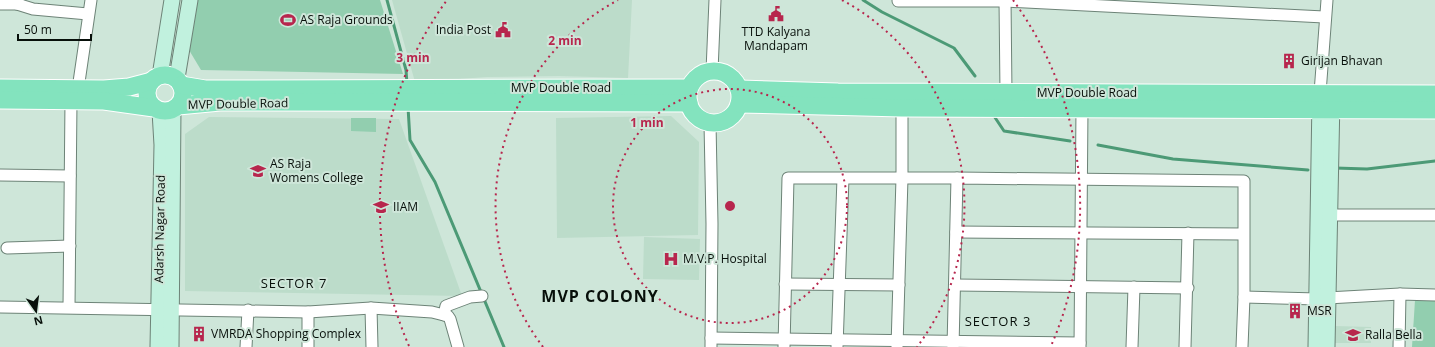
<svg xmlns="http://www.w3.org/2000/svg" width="1435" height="347" font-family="'Open Sans',sans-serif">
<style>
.built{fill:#bcdcca}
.green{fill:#92ceaf}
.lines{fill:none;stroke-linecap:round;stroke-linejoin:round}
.stream{stroke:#4c9a76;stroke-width:3}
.street-casing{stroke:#6d8377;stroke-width:13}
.secondary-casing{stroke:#6d8377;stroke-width:17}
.primary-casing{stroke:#fff;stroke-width:19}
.street{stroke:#fff;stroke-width:11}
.secondary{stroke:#c1f1de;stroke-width:15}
.primary{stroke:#83e3be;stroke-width:17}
.ring{fill:none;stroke:#b7264d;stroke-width:2;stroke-dasharray:2 4}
.labels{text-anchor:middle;stroke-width:4;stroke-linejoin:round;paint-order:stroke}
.poi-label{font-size:12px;fill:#070f0a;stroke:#cee6d9;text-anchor:start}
.street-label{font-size:12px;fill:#070f0a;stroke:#cee6d9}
.neighbourhood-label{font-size:13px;letter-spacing:1px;fill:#070f0a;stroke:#cee6d9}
.district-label{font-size:16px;font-weight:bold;letter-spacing:1px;fill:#070f0a;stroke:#cee6d9}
.centre{fill:#b7264d;stroke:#cee6d9;stroke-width:2}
.ring-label{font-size:12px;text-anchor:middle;font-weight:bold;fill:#b7264d;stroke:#cee6d9;stroke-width:4;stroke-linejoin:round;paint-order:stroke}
</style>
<rect width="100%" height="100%" fill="#cee6d9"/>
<g class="built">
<polygon points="392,0 632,0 628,78 559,76 487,77 415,82"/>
<polygon points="671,116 699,142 698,235 557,238 556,118"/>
<polygon points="209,117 399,119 462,296 185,291 185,134"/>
<polygon points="644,237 700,239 699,280 643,279"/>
<polygon points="1335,326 1371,327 1371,343 1335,343"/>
</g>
<g class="green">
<polygon points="197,0 380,0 403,74 201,70 183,40"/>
<polygon points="351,118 376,118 376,132 351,131"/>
<polygon points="1415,300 1435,301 1435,347 1412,347"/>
</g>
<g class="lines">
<g class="stream">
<polyline points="387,0 406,70 407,84"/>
<polyline points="863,0 882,12 954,48 975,76"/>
<polyline points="408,107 410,140 435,182 504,347"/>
<polyline points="994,116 1004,131 1070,141"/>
<polyline points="1098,145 1173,159 1308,170"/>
<polyline points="1335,168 1367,169 1435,161"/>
</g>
<defs>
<g id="street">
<polyline points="1005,0 1006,93"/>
<polyline points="898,1 1005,1 1324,17"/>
<polyline points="0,4 17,4 18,0"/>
<polyline points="17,4 33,9 88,14"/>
<polyline points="712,71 715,0"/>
<polyline points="78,89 91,0"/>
<polyline points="1320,93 1327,0"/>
<polyline points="710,123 712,224 711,347"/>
<polyline points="0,175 70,176"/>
<polyline points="1330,215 1435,215"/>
<polyline points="956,232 1243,234"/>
<polyline points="7,248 70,246"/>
<polyline points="785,284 899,285"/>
<polyline points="955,285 1188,288"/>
<polyline points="1244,297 1317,299"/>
<polyline points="1327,298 1400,294 1435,295"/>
<polyline points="0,307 308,312 371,308 432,312 448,316 450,319 458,347"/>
<polyline points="69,307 71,101"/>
<polyline points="371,308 372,347"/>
<polyline points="444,315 446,306 470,297 482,296"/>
<polyline points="711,338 1080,343"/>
<polyline points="246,347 248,310"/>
<polyline points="308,347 308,312"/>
<polyline points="784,347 788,178 957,178"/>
<polyline points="837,347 843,178"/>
<polyline points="897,347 902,178 902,108"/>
<polyline points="953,347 957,178 1244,181 1244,297 1242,347"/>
<polyline points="1080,347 1082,108"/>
<polyline points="1132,347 1134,287"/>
<polyline points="1185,347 1188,233"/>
<polyline points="1399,347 1400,294"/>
</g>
<g id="secondary">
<polyline points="160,76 172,0"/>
<polyline points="177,78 190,0"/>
<polyline points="158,347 162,145 160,111"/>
<polyline points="171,347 173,109"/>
<polyline points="1316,347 1320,98"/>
<polyline points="1327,347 1332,98"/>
</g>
<g id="primary">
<circle cx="714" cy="97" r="26"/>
<circle cx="165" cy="93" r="18"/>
<polyline points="181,85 205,89 689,88"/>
<polyline points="0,88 104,89 129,87 152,81"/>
<polyline points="739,89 838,92 1435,94"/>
<polyline points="0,100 104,101 154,108"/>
<polyline points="739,104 902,108 1435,110"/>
<polyline points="178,106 220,102 689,103"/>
</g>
</defs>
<use href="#street" class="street-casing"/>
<use href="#secondary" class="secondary-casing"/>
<use href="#primary" class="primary-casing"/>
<use href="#street" class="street"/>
<use href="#secondary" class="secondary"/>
<use href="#primary" class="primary"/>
</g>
<g class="ring">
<circle cx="730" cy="206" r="117"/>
<path d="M543 347A234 234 0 0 1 618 0M842 0A234 234 0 0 1 917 347"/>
<path d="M409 346A350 350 0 0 1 447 0M1013 0A350 350 0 0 1 1051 346"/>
</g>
<defs>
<symbol id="civic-bare" viewBox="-9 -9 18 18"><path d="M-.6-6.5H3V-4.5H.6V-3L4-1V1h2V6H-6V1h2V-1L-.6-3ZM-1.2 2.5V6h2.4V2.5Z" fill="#b7264d" stroke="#cee6d9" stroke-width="2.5" paint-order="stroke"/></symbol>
<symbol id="stadium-bare" viewBox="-9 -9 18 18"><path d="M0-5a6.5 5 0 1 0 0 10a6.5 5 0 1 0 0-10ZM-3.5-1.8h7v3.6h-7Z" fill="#b7264d" stroke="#cee6d9" stroke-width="2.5" paint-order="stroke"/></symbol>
<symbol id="building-bare" viewBox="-9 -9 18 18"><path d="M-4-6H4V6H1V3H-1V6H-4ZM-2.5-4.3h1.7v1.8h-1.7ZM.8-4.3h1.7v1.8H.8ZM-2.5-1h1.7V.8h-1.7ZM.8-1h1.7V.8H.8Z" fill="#b7264d" stroke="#cee6d9" stroke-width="2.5" paint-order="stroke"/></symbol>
<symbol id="university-bare" viewBox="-9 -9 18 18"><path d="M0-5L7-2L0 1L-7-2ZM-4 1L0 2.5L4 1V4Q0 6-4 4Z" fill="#b7264d" stroke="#cee6d9" stroke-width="2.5" paint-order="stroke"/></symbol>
<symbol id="hospital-bare" viewBox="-9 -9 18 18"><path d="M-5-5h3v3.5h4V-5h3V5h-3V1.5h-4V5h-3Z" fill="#b7264d" stroke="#cee6d9" stroke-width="2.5" paint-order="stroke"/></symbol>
<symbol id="school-bare" viewBox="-9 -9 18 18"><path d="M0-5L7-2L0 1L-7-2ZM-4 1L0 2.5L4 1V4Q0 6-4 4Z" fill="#b7264d" stroke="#cee6d9" stroke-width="2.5" paint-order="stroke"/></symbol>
</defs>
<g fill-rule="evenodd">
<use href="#civic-bare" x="765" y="3" width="22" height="22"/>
<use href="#stadium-bare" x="277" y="9" width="22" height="22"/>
<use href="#civic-bare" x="492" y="19" width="22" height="22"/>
<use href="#building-bare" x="1278" y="50" width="22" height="22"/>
<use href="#university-bare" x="247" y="160" width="22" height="22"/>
<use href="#university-bare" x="370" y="196" width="22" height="22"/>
<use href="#hospital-bare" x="660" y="248" width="22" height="22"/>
<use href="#building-bare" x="1284" y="300" width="22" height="22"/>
<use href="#building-bare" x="188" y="323" width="22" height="22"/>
<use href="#school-bare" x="1342" y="324" width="22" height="22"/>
</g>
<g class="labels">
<g class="poi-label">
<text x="300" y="24">AS Raja Grounds</text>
<text x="491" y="34" text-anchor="end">India Post</text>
<text x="776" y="36" text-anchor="middle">TTD Kalyana<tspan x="776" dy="14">Mandapam</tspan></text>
<text x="1301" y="65">Girijan Bhavan</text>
<text x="270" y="168">AS Raja<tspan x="270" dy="14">Womens College</tspan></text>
<text x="393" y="211">IIAM</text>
<text x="683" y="263">M.V.P. Hospital</text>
<text x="1307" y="315">MSR</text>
<text x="211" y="338">VMRDA Shopping Complex</text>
<text x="1365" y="339">Ralla Bella</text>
</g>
<g class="street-label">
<text x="561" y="92">MVP Double Road</text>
<text x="1087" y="97">MVP Double Road</text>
<text transform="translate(238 104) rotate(-1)" y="4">MVP Double Road</text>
<text transform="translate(160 229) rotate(-89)" y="4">Adarsh Nagar Road</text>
</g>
<g class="neighbourhood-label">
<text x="294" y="288">SECTOR 7</text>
<text x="998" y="326">SECTOR 3</text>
</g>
<g class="district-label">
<text x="600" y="302">MVP COLONY</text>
</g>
</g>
<circle cx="730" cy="206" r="6" class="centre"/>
<g class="ring-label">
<text x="565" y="45">2 min</text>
<text x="413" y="62">3 min</text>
<text x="647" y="127">1 min</text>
</g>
<g transform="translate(36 311) rotate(166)" stroke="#cee6d9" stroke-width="3" paint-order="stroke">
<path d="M0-3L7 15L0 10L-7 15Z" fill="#070f0a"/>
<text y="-6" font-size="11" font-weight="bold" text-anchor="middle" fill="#070f0a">N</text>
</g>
<path d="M18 34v6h73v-6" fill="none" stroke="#070f0a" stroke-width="2"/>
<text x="24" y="34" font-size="12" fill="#070f0a" stroke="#cee6d9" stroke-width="3" paint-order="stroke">50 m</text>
</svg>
